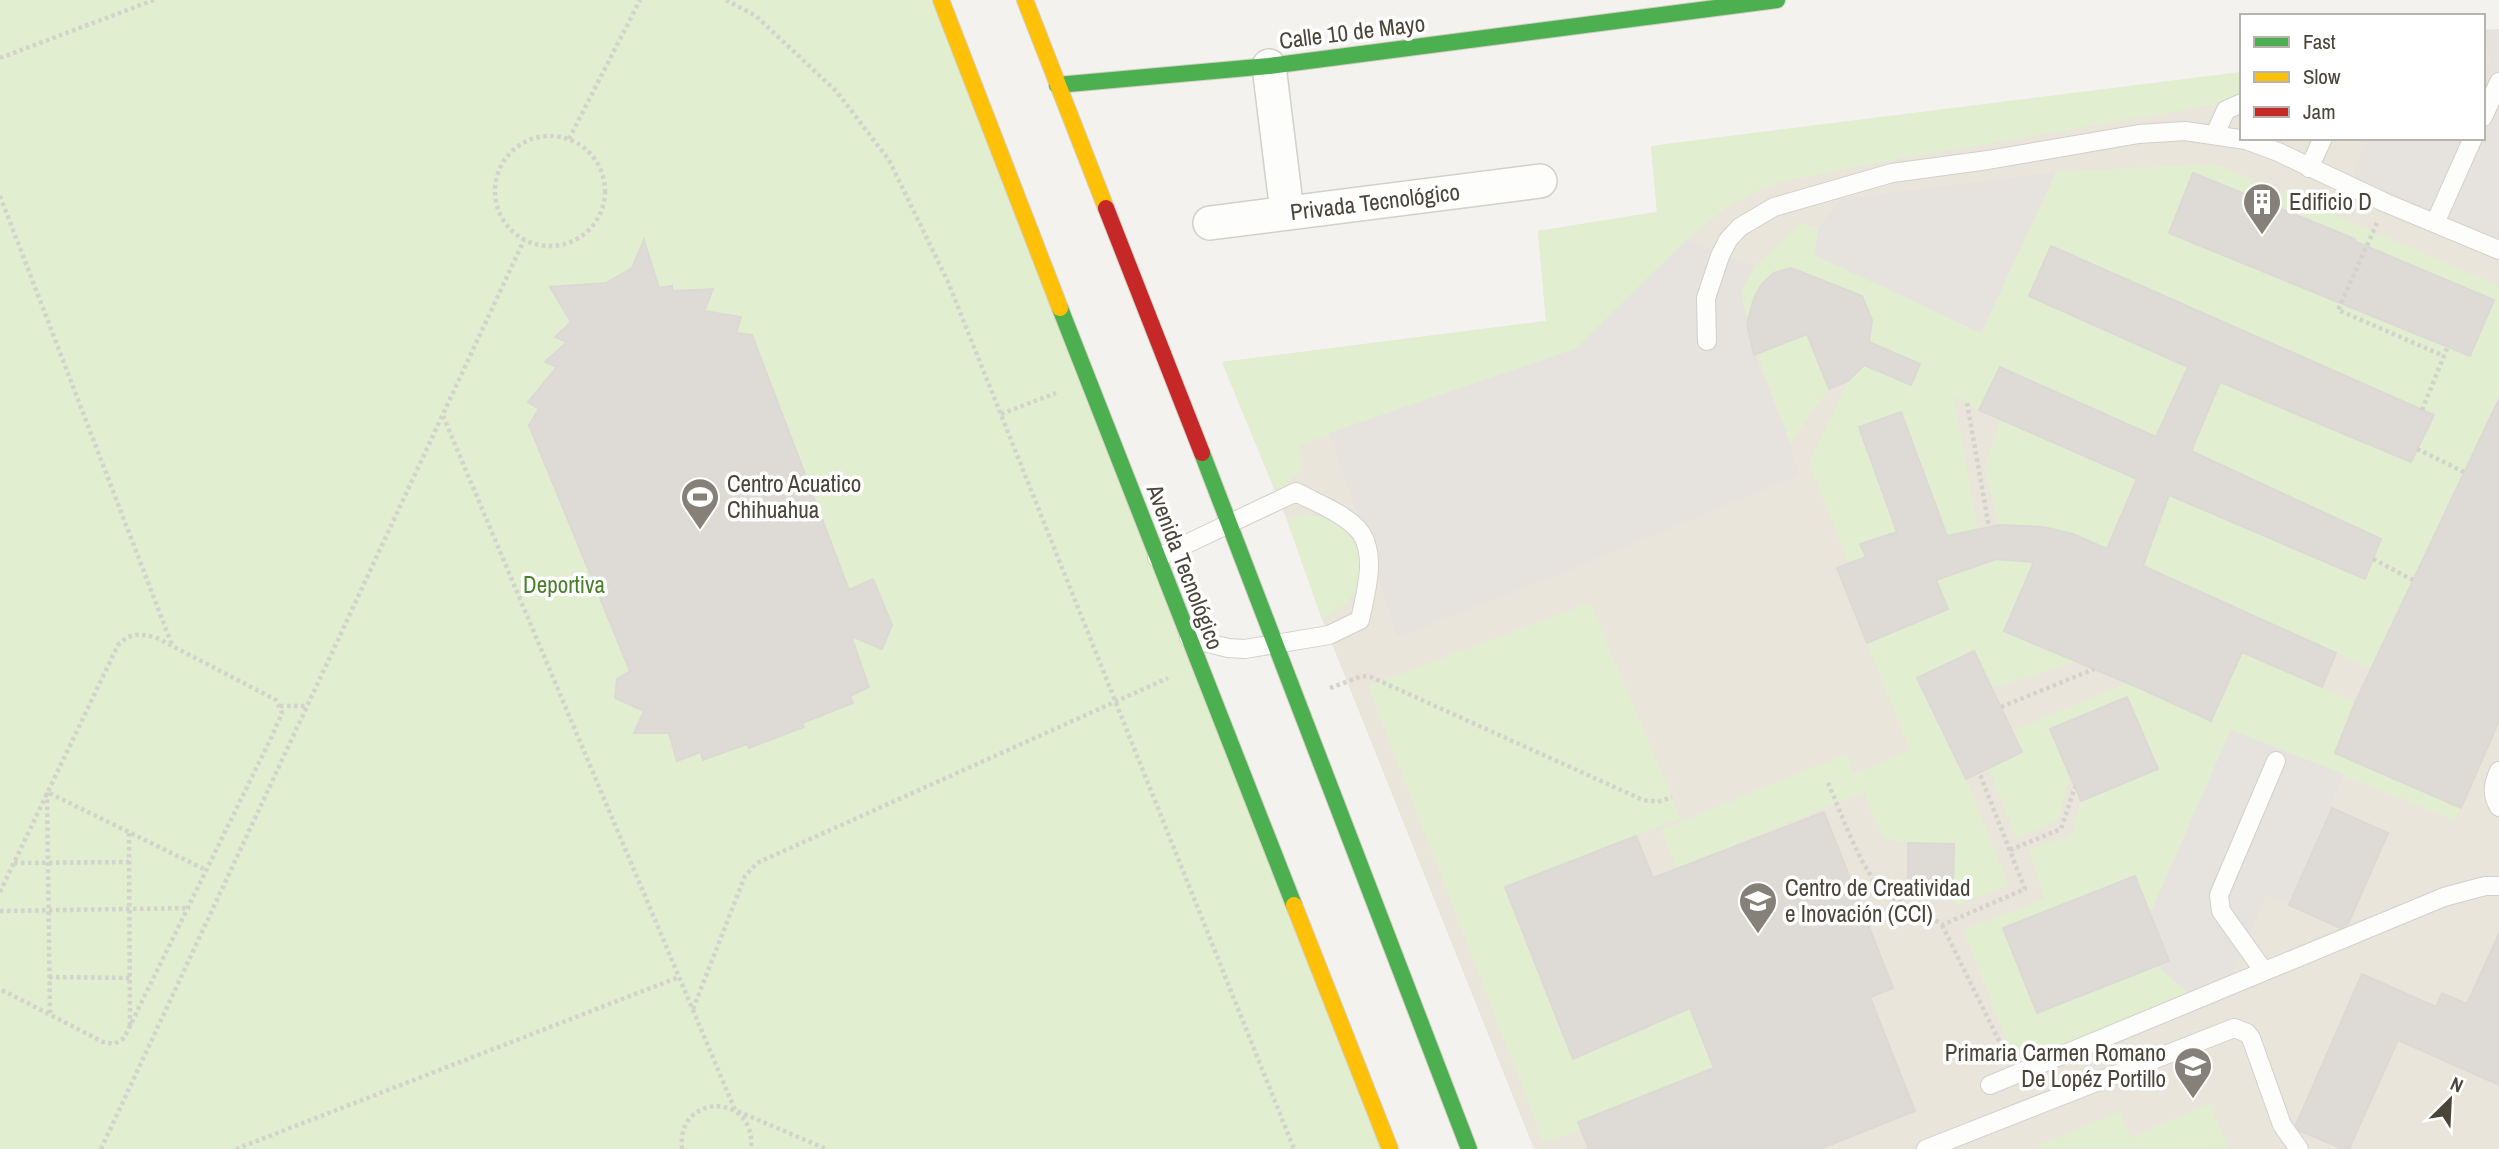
<svg xmlns="http://www.w3.org/2000/svg" width="2499" height="1149" font-family="'Archivo Narrow',sans-serif">
<style>
.education{fill:#eae5da}
.green{fill:#e1eecf}
.parking{fill:#e6e3df}
.building{fill:#dedbd6;stroke:#dcd9d4;stroke-width:2}
.lines{fill:none;stroke-linecap:round;stroke-linejoin:round}
.lane-casing{stroke:#d2d0cb;stroke-width:20}
.street-casing{stroke:#d2d0cb;stroke-width:36}
.fast-casing{stroke:#d3cfc5;stroke-width:18}
.slow-casing{stroke:#d3cfc5;stroke-width:18}
.jam-casing{stroke:#d3cfc5;stroke-width:18}
.path{stroke:#d3d2cc;stroke-width:4.5;stroke-dasharray:3.5 3.5;stroke-linecap:butt}
.lane{stroke:#fdfdfc;stroke-width:18}
.street{stroke:#fdfdfc;stroke-width:33}
.fast{stroke:#4caf50;stroke-width:16}
.slow{stroke:#ffc107;stroke-width:16}
.jam{stroke:#c62828;stroke-width:16}
.labels{text-anchor:middle;stroke-width:7;stroke-linejoin:round;paint-order:stroke}
.street-label{font-size:23px;fill:#4b4439;stroke:#fff}
.poi-label{font-size:23px;fill:#4b4439;stroke:#fff;text-anchor:start}
.park-label{font-size:23px;fill:#4a7f2a;stroke:#fff}
</style>
<rect width="100%" height="100%" fill="#f4f2ee"/>
<polygon class="education" points="2499,29 2499,1149 1534,1149 1322,619 1287,520 1222,362 1546,321 1538,231 1657,212 1651,146 2242,72 2242,138 2483,138 2483,42 2487,41 2485,30"/>
<g class="green">
<polygon points="0,0 942,0 1391,1149 0,1149"/>
<polygon points="2242,72 2242,100 1886,161 1789,180 1761,189 1727,207 1687,239 1577,348 1299,445 1301,470 1277,495 1222,362 1546,321 1538,231 1657,212 1651,146"/>
<path d="M2205,164L2224,167L2499,286V399L2371,668L2143,566L2169,495L2365,579L2381,538L2191,451L2220,382L2411,462L2433,415L2051,246L2029,297L2188,367L2156,437L2000,367L1979,410L1954,397L1978,529L1947,536L1900,412L1859,427L1897,532L1860,544L1866,557L1849,563L1809,463L1848,381L1857,372L1861,363L1899,355L1868,341L1872,320L1862,296C1849,291 1801,269 1791,268C1762,267 1753,303 1747,324L1741,292L1754,267L1801,223L1818,228L1815,255L1981,333L2056,172Z"/>
<polygon points="1807,334 1829,389 1790,443 1757,354"/>
<path d="M2001,420L2137,479L2107,549C2065,530 2044,527 1999,525L1984,467Z"/>
<path d="M1313,515C1372,529 1378,596 1322,619L1287,520L1300,516Z"/>
<path d="M1996,559C2058,564 2114,594 2171,620C2233,647 2294,675 2356,703L2335,753L2461,808L2455,820L2231,730L2150,914L2135,876L2003,928L2037,1013L2157,966L2188,992L2017,1066L1963,930L2044,899L2029,849L2070,837L2081,801L2158,768L2127,697L2050,729L2070,774L2059,820L2016,838L1988,768L2022,752L2012,731L2128,683L2211,721L2235,668L2026,580L2005,631L2076,662L1992,688L1974,651L1917,678L1966,779L2009,885L1956,905L1953,891L1954,844L1908,843L1884,839L1863,792L1677,869L1661,830L1846,754L1855,774L1910,750L1867,643L1948,609L1936,580Z"/>
<polygon points="1590,603 1681,818 1505,887 1573,1059 1690,1008 1714,1068 1578,1122 1581,1131 1543,1141 1368,686"/>
<polygon points="2210,1103 2228,1149 2032,1148 2120,1112 2131,1138"/>
</g>
<g class="parking">
<polygon points="2499,29 2499,239 2350,180 2368,138 2483,138 2483,64 2490,63 2485,30"/>
<polygon points="2056,172 1981,333 1815,255 1818,228 1841,199"/>
<polygon points="1687,239 1754,267 1741,292 1751,343 1790,443 1799,475 1577,567 1398,637 1329,433 1577,348"/>
<polygon points="2231,730 2344,774 2289,905 2266,895 2231,978 2188,992 2157,966 2169,961 2150,914"/>
</g>
<g class="building">
<polygon points="2193,173 2355,239 2354,241 2494,300 2470,356 2169,233"/>
<polygon points="644,240 659,288 672,286 672,291 713,289 704,311 741,317 736,333 752,335 849,590 873,579 892,625 882,649 851,636 869,687 850,696 853,703 802,723 804,727 749,748 747,744 703,760 701,752 677,761 669,733 634,733 644,711 615,698 617,679 630,671 529,425 539,409 528,402 557,367 545,362 567,342 555,337 571,322 550,287 606,283 632,268"/>
<polygon points="2051,246 2434,415 2411,462 2220,382 2191,451 2381,539 2365,579 2169,495 2143,566 2336,653 2322,687 2242,652 2211,721 2144,690 2004,631 2034,562 1996,559 1936,580 1948,609 1867,643 1837,568 1866,557 1860,544 1897,532 1859,427 1901,412 1947,536 1999,525 2043,527 2073,534 2107,549 2137,479 1979,410 2000,367 2156,437 2188,367 2029,296"/>
<polygon points="1791,268 1862,296 1872,320 1869,342 1920,364 1911,385 1864,365 1848,381 1829,389 1807,334 1754,355 1747,324 1754,298 1762,284 1774,273"/>
<polygon points="2499,399 2499,721 2461,808 2335,753 2355,703"/>
<polygon points="1974,651 2022,752 1966,779 1917,678"/>
<polygon points="2127,697 2158,769 2081,801 2050,729"/>
<polygon points="2332,808 2388,833 2348,924 2340,928 2289,905"/>
<polygon points="1824,812 1893,988 1870,997 1915,1111 1820,1149 1589,1149 1578,1122 1714,1068 1690,1008 1573,1059 1505,887 1636,836 1653,878"/>
<polygon points="1908,843 1954,844 1953,891 1908,890"/>
<polygon points="2135,876 2169,961 2037,1013 2003,928"/>
<polygon points="2499,934 2499,1085 2398,1040 2349,1149 2343,1149 2300,1131 2296,1125 2362,974 2436,1007 2442,993 2467,1004"/>
</g>
<g class="lines">
<defs>
<g id="lane">
<polyline points="2483,117 2499,82"/>
<polyline points="2215,134 2226,110 2242,103"/>
<polyline points="2309,168 2323,138"/>
<polyline points="2435,223 2473,138"/>
<polyline points="1707,341 1706,298 1720,256 1728,240 1740,227 1774,207 1892,173 1988,160 2139,134 2185,131 2246,140 2278,152 2386,203 2499,250"/>
<path d="M1157,558L1296,492C1316,503 1347,514 1361,533C1377,557 1365,595 1360,620L1329,635L1245,649L1228,648L1189,638"/>
<path d="M2499,771C2493,784 2491,794 2499,807"/>
<polyline points="2263,970 2221,911 2219,895 2276,761"/>
<polyline points="1990,1085 2444,897 2485,886 2499,886"/>
<polyline points="1926,1149 2234,1028 2247,1033 2251,1038 2282,1125 2299,1149"/>
</g>
<g id="street">
<polyline points="1269,66 1287,212"/>
<polyline points="1210,223 1540,181"/>
</g>
<g id="fast">
<polyline points="1057,85 1269,66 1777,0"/>
<polyline points="1060,308 1294,905"/>
<polyline points="1202,453 1469,1149"/>
</g>
<g id="slow">
<polyline points="941,0 1060,308"/>
<polyline points="1025,0 1106,208"/>
<polyline points="1294,905 1390,1149"/>
</g>
<polyline id="jam" points="1106,208 1202,453"/>
</defs>
<use href="#lane" class="lane-casing"/>
<use href="#street" class="street-casing"/>
<use href="#fast" class="fast-casing"/>
<use href="#slow" class="slow-casing"/>
<use href="#jam" class="jam-casing"/>
<g class="path">
<polyline points="726,0 756,16 837,92 889,160 948,282 1294,1149"/>
<polyline points="0,58 154,0"/>
<circle cx="550" cy="191" r="55"/>
<polyline points="569,139 640,0"/>
<polyline points="0,196 172,645"/>
<polyline points="2377,223 2338,310 2444,356"/>
<polyline points="1967,403 1989,527"/>
<polyline points="2422,410 2448,346"/>
<polyline points="1001,414 1056,393"/>
<polyline points="443,416 735,1110 826,1149"/>
<polyline points="2417,449 2464,472"/>
<polyline points="2373,559 2413,580"/>
<polyline points="1330,688 1362,676 1371,677 1643,800 1658,802 1672,797"/>
<polyline points="280,706 307,706"/>
<polyline points="2001,707 2094,669"/>
<path d="M1828,783C1842,814 1863,879 1890,896C1908,908 1924,911 1942,925L2025,889L1979,772"/>
<polyline points="129,833 130,1027"/>
<polyline points="2010,850 2061,829 2075,787"/>
<polyline points="14,863 129,862"/>
<path d="M0,892L118,645C131,632 139,634 155,637L276,700L282,713L272,736L124,1038L114,1044L103,1042L0,989"/>
<polyline points="0,911 190,908"/>
<polyline points="1942,925 2005,1053"/>
<polyline points="49,977 130,978"/>
<polyline points="693,1009 745,876 757,863 1168,678"/>
<polyline points="50,1013 47,792 206,870"/>
<polyline points="101,1149 524,240"/>
<polyline points="236,1149 679,977"/>
<path d="M682,1149C676,1092 757,1092 751,1149"/>
</g>
<use href="#lane" class="lane"/>
<use href="#street" class="street"/>
<use href="#fast" class="fast"/>
<use href="#slow" class="slow"/>
<use href="#jam" class="jam"/>
</g>
<defs>
<symbol id="building-pin" viewBox="-11 -11 22 30"><path d="M0 17L-7.5 6A9.5 9.5 0 1 1 7.5 6Z" fill="#868178" stroke="#fff"/><path d="M-4-6H4V6H1V3H-1V6H-4ZM-2.5-4.3h1.7v1.8h-1.7ZM.8-4.3h1.7v1.8H.8ZM-2.5-1h1.7V.8h-1.7ZM.8-1h1.7V.8H.8Z" fill="#fff"/></symbol>
<symbol id="stadium-pin" viewBox="-11 -11 22 30"><path d="M0 17L-7.5 6A9.5 9.5 0 1 1 7.5 6Z" fill="#868178" stroke="#fff"/><path d="M0-5a6.5 5 0 1 0 0 10a6.5 5 0 1 0 0-10ZM-3.5-1.8h7v3.6h-7Z" fill="#fff"/></symbol>
<symbol id="university-pin" viewBox="-11 -11 22 30"><path d="M0 17L-7.5 6A9.5 9.5 0 1 1 7.5 6Z" fill="#868178" stroke="#fff"/><path d="M0-5L7-2L0 1L-7-2ZM-4 1L0 2.5L4 1V4Q0 6-4 4Z" fill="#fff"/></symbol>
<symbol id="school-pin" viewBox="-11 -11 22 30"><path d="M0 17L-7.5 6A9.5 9.5 0 1 1 7.5 6Z" fill="#868178" stroke="#fff"/><path d="M0-5L7-2L0 1L-7-2ZM-4 1L0 2.5L4 1V4Q0 6-4 4Z" fill="#fff"/></symbol>
</defs>
<g fill-rule="evenodd">
<use href="#building-pin" x="2240" y="180" width="44" height="60"/>
<use href="#stadium-pin" x="678" y="475" width="44" height="60"/>
<use href="#university-pin" x="1736" y="879" width="44" height="60"/>
<use href="#school-pin" x="2171" y="1044" width="44" height="60"/>
</g>
<g class="labels">
<g class="street-label">
<text transform="translate(1352 32) rotate(-7)" y="8">Calle 10 de Mayo</text>
<text transform="translate(1375 202) rotate(-7)" y="8">Privada Tecnológico</text>
<text transform="translate(1185 567) rotate(69)" y="8">Avenida Tecnológico</text>
</g>
<g class="poi-label">
<text x="2289" y="210">Edificio D</text>
<text x="727" y="492">Centro Acuatico<tspan x="727" dy="26">Chihuahua</tspan></text>
<text x="1785" y="896">Centro de Creatividad<tspan x="1785" dy="26">e Inovación (CCI)</tspan></text>
<text x="2166" y="1061" text-anchor="end">Primaria Carmen Romano<tspan x="2166" dy="26">De Lopéz Portillo</tspan></text>
</g>
<g class="park-label">
<text x="564" y="593">Deportiva</text>
</g>
</g>
<rect x="2240" y="14" width="245" height="126" fill="#ffffff" stroke="#b7b4b0" stroke-width="2"/>
<rect x="2254" y="37" width="35" height="10" fill="#4caf50" stroke="#b7b4b0" stroke-width="2"/>
<text x="2303" y="49" font-size="21" fill="#4b4439">Fast</text>
<rect x="2254" y="72" width="35" height="10" fill="#ffc107" stroke="#b7b4b0" stroke-width="2"/>
<text x="2303" y="84" font-size="21" fill="#4b4439">Slow</text>
<rect x="2254" y="107" width="35" height="10" fill="#c62828" stroke="#b7b4b0" stroke-width="2"/>
<text x="2303" y="119" font-size="21" fill="#4b4439">Jam</text>
<g transform="translate(2450 1100) rotate(24)" stroke="#ffffff" stroke-width="5" paint-order="stroke">
<path d="M0-5L12 26L0 18L-12 26Z" fill="#4b4439"/>
<text y="-10" font-size="19" font-weight="bold" text-anchor="middle" fill="#4b4439">N</text>
</g>
</svg>
